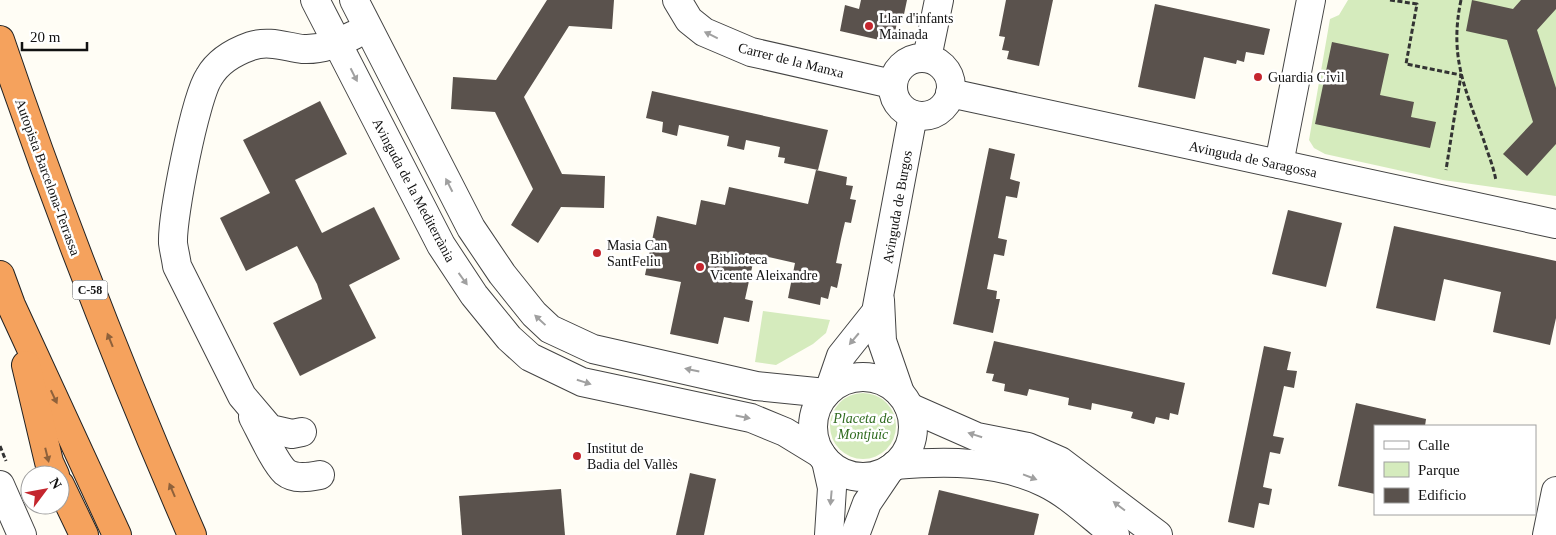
<svg xmlns="http://www.w3.org/2000/svg" width="1556" height="535" font-family="Georgia,serif">
<style>
.green{fill:#d5ebbd}
.building{fill:#5a524d}
.lines{fill:none;stroke-linecap:round;stroke-linejoin:round}
.minor-casing{stroke:#444;stroke-width:30}
.highway-casing{stroke:#222;stroke-width:30}
.path{stroke:#333;stroke-width:3;stroke-dasharray:5 2.5;stroke-linecap:butt}
.minor{stroke:#fff;stroke-width:28}
.highway{stroke:#f5a25d;stroke-width:28}
.oneway{fill:#a0a0a0}
.oneway2{fill:#8e613b}
.poi-dot{fill:#c4262e;stroke:#fff;stroke-width:2}
.labels{text-anchor:middle;stroke-width:5;stroke-linejoin:round;paint-order:stroke}
.shield{fill:#fff;stroke:#585858;stroke-width:1}
.shield-label{font-size:12px;font-weight:bold;fill:#111}
.poi-label{font-size:14px;fill:#111;stroke:#fff;text-anchor:start}
.street-label{font-size:14px;fill:#111;stroke:#fff}
.park-label{font-size:14px;font-style:italic;fill:#2f6b1f;stroke:#fff}
</style>
<rect width="100%" height="100%" fill="#fffdf5"/>
<g class="green">
<polygon points="1348,0 1556,0 1556,196 1443,180 1325,154 1314,148 1309,140 1330,19 1339,15"/>
<polygon points="763,311 830,320 826,333 813,344 776,365 755,362"/>
<circle cx="863" cy="426" r="33"/>
</g>
<g class="building">
<polygon points="547,0 614,0 612,29 569,26 524,97 562,174 605,176 604,208 561,207 538,243 511,225 533,189 495,112 451,109 453,77 496,80"/>
<polygon points="861,0 907,0 903,19 898,18 895,32 886,31 884,41 840,31 845,5 859,9"/>
<polygon points="1006,0 1053,0 1039,66 1007,59 1009,51 1002,50 1005,37 999,36"/>
<polygon points="1472,0 1513,9 1521,0 1556,0 1556,9 1537,30 1556,88 1556,144 1527,176 1503,154 1533,122 1507,40 1466,31"/>
<polygon points="1155,4 1270,29 1264,55 1246,52 1244,62 1237,60 1236,64 1204,57 1195,99 1138,87"/>
<polygon points="1332,42 1389,54 1380,95 1414,102 1411,117 1436,122 1430,148 1315,124"/>
<polygon points="652,91 828,130 818,170 784,163 785,158 778,157 780,147 746,140 744,150 727,146 729,136 679,125 677,136 662,132 663,122 646,118"/>
<polygon points="320,101 347,154 295,180 322,233 374,207 400,259 349,285 376,338 300,376 273,323 322,299 317,284 297,246 246,271 220,218 270,193 243,140"/>
<polygon points="989,148 1015,154 1010,179 1020,182 1017,198 1006,196 998,238 1007,240 1004,256 994,254 987,289 997,291 996,299 1000,299 993,333 953,324"/>
<polygon points="816,170 847,177 846,185 853,186 850,199 856,200 851,223 845,222 841,239 836,263 842,264 837,288 831,286 828,299 821,297 820,305 788,298 795,263 755,254 745,299 753,301 749,322 724,317 718,344 670,334 681,282 645,275 657,216 696,225 701,200 725,205 729,187 808,204"/>
<polygon points="1288,210 1342,223 1326,287 1272,274"/>
<polygon points="1394,226 1556,261 1556,318 1550,345 1493,332 1501,292 1444,279 1435,321 1376,308"/>
<polygon points="994,341 1185,383 1178,415 1170,413 1169,420 1156,417 1154,424 1131,418 1133,412 1092,403 1091,410 1068,405 1069,398 1029,389 1027,396 1004,391 1005,384 992,381 994,374 986,373"/>
<polygon points="1264,346 1291,352 1287,370 1297,371 1294,388 1284,386 1273,436 1284,438 1280,454 1270,452 1263,487 1272,489 1269,505 1259,503 1254,528 1228,522"/>
<polygon points="1356,403 1426,419 1425,426 1375,426 1375,494 1338,486"/>
<polygon points="690,473 716,479 704,535 676,535"/>
<polygon points="561,489 565,535 462,535 459,496"/>
<polygon points="939,490 1039,514 1034,535 928,535"/>
</g>
<g class="lines">
<defs>
<g id="minor">
<polyline points="315,0 441,245 474,295 509,338 530,357 582,382 751,418 785,432 821,454"/>
<polyline points="354,0 471,228 502,274 534,314 550,329 593,349 756,386 826,393"/>
<polyline points="677,0 689,20 704,32 751,52 892,84"/>
<circle cx="922" cy="87" r="29"/>
<polyline points="927,58 939,0"/>
<polyline points="950,93 1556,224"/>
<polyline points="1279,164 1311,0"/>
<polyline points="880,300 882,341 900,393"/>
<circle cx="863" cy="427" r="50"/>
<polyline points="830,388 841,356 876,312 913,115"/>
<polyline points="909,407 977,437 1028,447 1060,461 1158,535"/>
<path d="M253,417C260,430 275,463 285,472C295,480 309,477 320,475"/>
<path d="M302,432L292,434L270,429L242,396L177,266C176,258 174,251 173,243C172,217 195,98 209,77C218,61 234,52 251,46C269,40 286,47 303,49C322,50 338,43 354,35"/>
<polyline points="826,461 832,488 829,535"/>
<path d="M895,465C945,461 998,460 1045,483C1070,495 1093,518 1115,535"/>
<polyline points="0,485 22,535"/>
<polyline points="855,535 867,503 890,469"/>
<polyline points="1547,535 1556,491"/>
</g>
<g id="highway">
<path d="M0,40C57,208 121,372 192,535"/>
<polyline points="0,275 11,305 117,535"/>
<polyline points="26,365 49,462 55,475"/>
<polyline points="60,485 84,535"/>
</g>
</defs>
<use href="#minor" class="minor-casing"/>
<use href="#highway" class="highway-casing"/>
<g class="path">
<polyline points="1390,0 1417,4 1406,64 1461,75 1446,170"/>
<path d="M1461,0C1449,57 1465,88 1484,141C1488,154 1494,168 1496,181"/>
<polyline points="0,446 6,461"/>
</g>
<use href="#minor" class="minor"/>
<use href="#highway" class="highway"/>
</g>
<defs><path id="oneway-solid" d="M-6-.8H1V-3.2L6.5 0L1 3.2V.8H-6Z" transform="scale(1.25)"/></defs>
<g class="oneway">
<use href="#oneway-solid" transform="translate(711 35) rotate(-154)"/>
<use href="#oneway-solid" transform="translate(354 75) rotate(63)"/>
<use href="#oneway-solid" transform="translate(449 185) rotate(-117)"/>
<use href="#oneway-solid" transform="translate(463 279) rotate(54)"/>
<use href="#oneway-solid" transform="translate(540 320) rotate(-137)"/>
<use href="#oneway-solid" transform="translate(854 339) rotate(130)"/>
<use href="#oneway-solid" transform="translate(692 370) rotate(-168)"/>
<use href="#oneway-solid" transform="translate(584 382) rotate(17)"/>
<use href="#oneway-solid" transform="translate(743 417) rotate(11)"/>
<use href="#oneway-solid" transform="translate(975 435) rotate(-162)"/>
<use href="#oneway-solid" transform="translate(1030 477) rotate(21)"/>
<use href="#oneway-solid" transform="translate(831 498) rotate(95)"/>
<use href="#oneway-solid" transform="translate(1119 506) rotate(-143)"/>
</g>
<g class="oneway2">
<use href="#oneway-solid" transform="translate(110 340) rotate(-112)"/>
<use href="#oneway-solid" transform="translate(54 397) rotate(65)"/>
<use href="#oneway-solid" transform="translate(47 455) rotate(76)"/>
<use href="#oneway-solid" transform="translate(172 490) rotate(-113)"/>
</g>
<g class="poi-dot">
<circle cx="869" cy="26" r="5"/>
<circle cx="1258" cy="77" r="5"/>
<circle cx="597" cy="253" r="5"/>
<circle cx="700" cy="267" r="5"/>
<circle cx="577" cy="456" r="5"/>
</g>
<g class="labels">
<rect class="shield" x="72.5" y="280.5" width="35" height="19" rx="4"/>
<g class="shield-label">
<text x="90" y="294">C-58</text>
</g>
<g class="poi-label">
<text x="879" y="23">Llar d'infants<tspan x="879" dy="16">Mainada</tspan></text>
<text x="1268" y="82">Guardia Civil</text>
<text x="607" y="250">Masia Can<tspan x="607" dy="16">SantFeliu</tspan></text>
<text x="710" y="264">Biblioteca<tspan x="710" dy="16">Vicente Aleixandre</tspan></text>
<text x="587" y="453">Institut de<tspan x="587" dy="16">Badia del Vallès</tspan></text>
</g>
<g class="street-label">
<text transform="translate(791 60) rotate(14)" y="5">Carrer de la Manxa</text>
<text transform="translate(1253 159) rotate(12)" y="5">Avinguda de Saragossa</text>
<text transform="translate(48 177) rotate(70)" y="5">Autopista Barcelona-Terrassa</text>
<text transform="translate(414 190) rotate(62)" y="5">Avinguda de la Mediterrània</text>
<text transform="translate(897 207) rotate(-80)" y="5">Avinguda de Burgos</text>
</g>
<g class="park-label">
<text x="863" y="423">Placeta de<tspan x="863" dy="16">Montjuïc</tspan></text>
</g>
</g>
<rect x="1374" y="425" width="162" height="90" fill="#ffffff" stroke="#a0a0a0"/>
<rect x="1384" y="441" width="25" height="8" fill="#ffffff" stroke="#a0a0a0"/>
<text x="1418" y="450" font-size="15" fill="#111111">Calle</text>
<rect x="1384" y="462" width="25" height="15" fill="#d5ebbd" stroke="#a0a0a0"/>
<text x="1418" y="475" font-size="15" fill="#111111">Parque</text>
<rect x="1384" y="488" width="25" height="15" fill="#5a524d" stroke="#a0a0a0"/>
<text x="1418" y="500" font-size="15" fill="#111111">Edificio</text>
<g transform="translate(45 490) rotate(58)"><circle r="24" fill="#ffffff" stroke="#a0a0a0"/>
<path d="M0-4L9 19L0 12L-9 19Z" fill="#c4262e"/>
<text y="-8" font-size="14" font-weight="bold" text-anchor="middle" fill="#111111">N</text>
</g>
<path d="M22 42v8h65v-8" fill="none" stroke="#111111" stroke-width="2.5"/>
<text x="30" y="42" font-size="15" fill="#111111" stroke="#ffffff" stroke-width="4" paint-order="stroke">20 m</text>
</svg>
